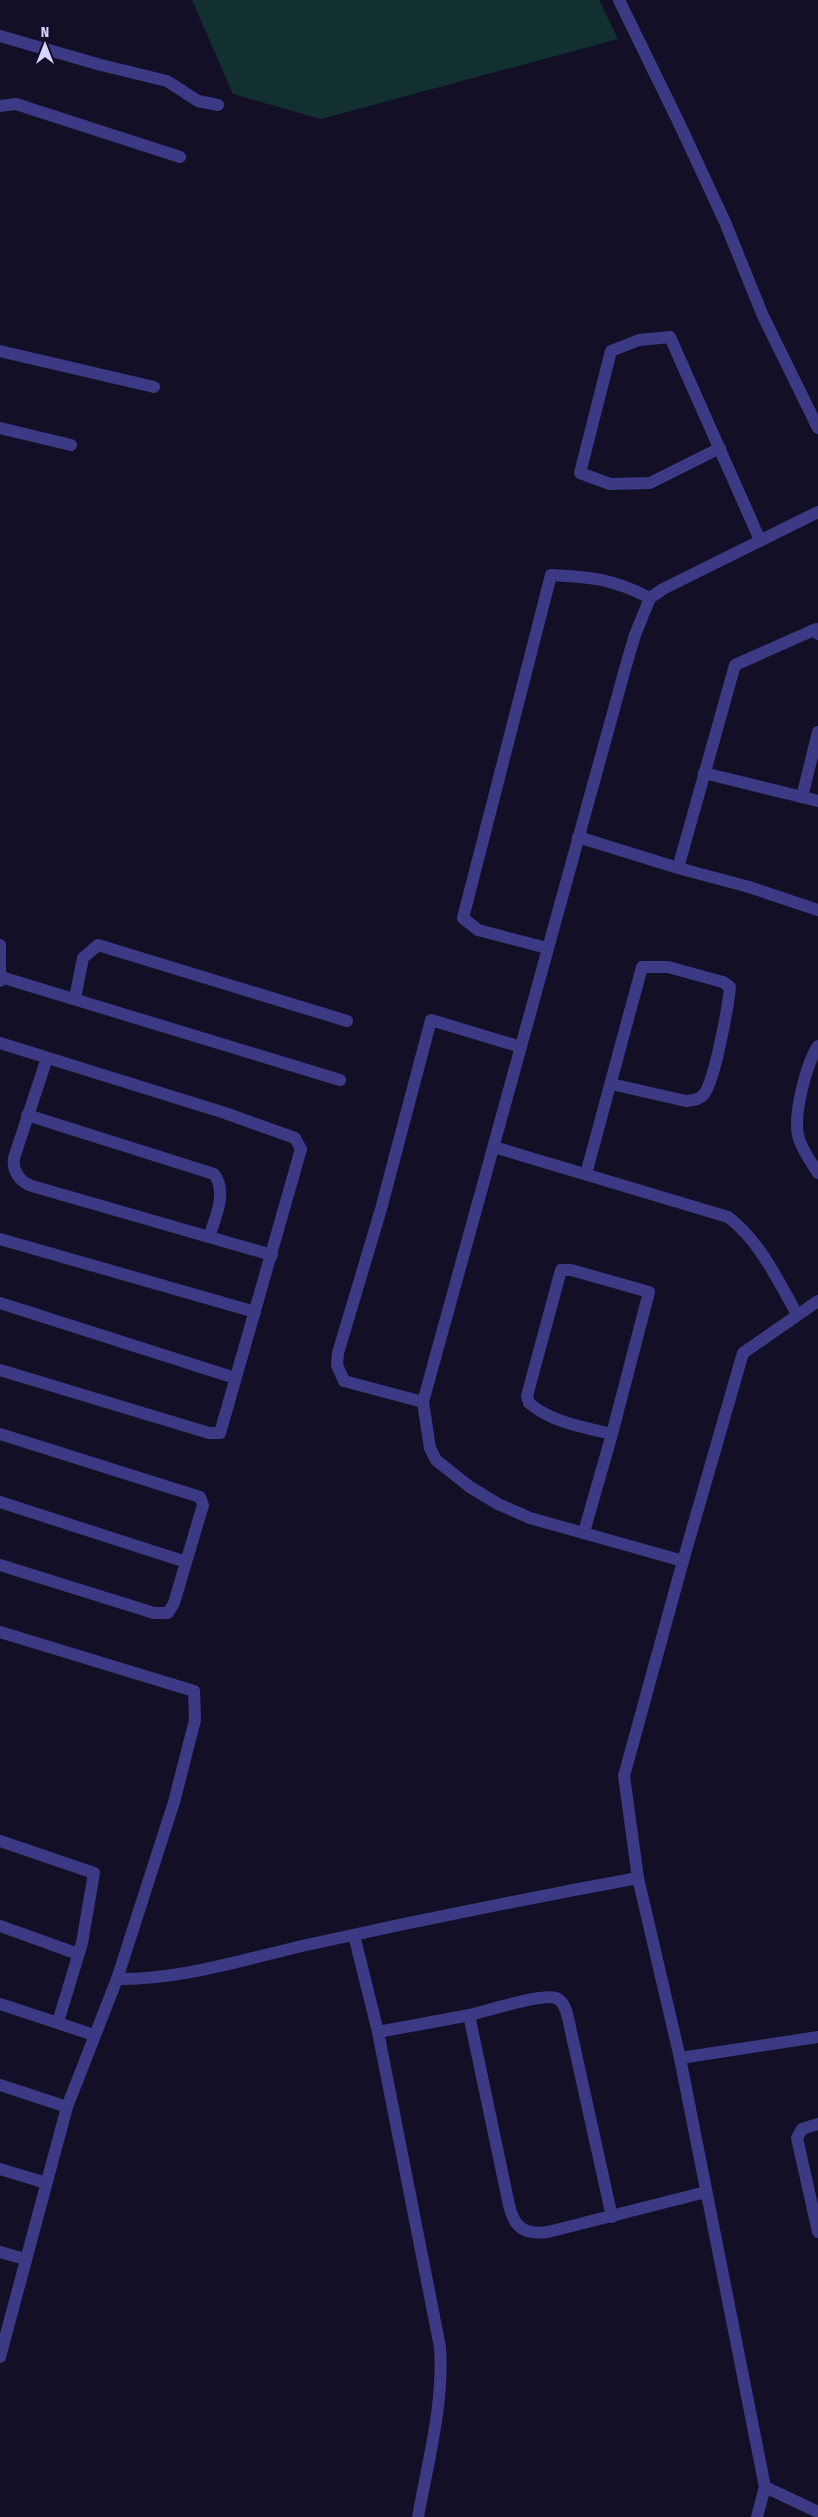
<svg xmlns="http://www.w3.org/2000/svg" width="818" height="2517" font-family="'Fira Sans Condensed',sans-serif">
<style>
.green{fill:#12302f}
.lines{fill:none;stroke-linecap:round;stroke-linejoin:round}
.minor{stroke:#3d3a85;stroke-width:12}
</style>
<rect width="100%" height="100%" fill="#130f26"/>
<polygon class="green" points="192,0 599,0 618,39 321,119 233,94"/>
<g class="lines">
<g class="minor">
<polyline points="619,0 679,123 725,222 763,316 818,428"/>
<polyline points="0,36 101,65 167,81 198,101 218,105"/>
<polyline points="0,106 16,104 180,157"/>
<polyline points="0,351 154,387"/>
<polyline points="0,428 71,445"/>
<polyline points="720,448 650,483 610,484 580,473 611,351 639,340 670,337 760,540"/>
<polyline points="704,773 818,801"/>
<polyline points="802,797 818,732"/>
<polyline points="578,837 678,868 749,887 818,910"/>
<polyline points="678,868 735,665 816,629 818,634"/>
<polyline points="0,945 0,981"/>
<path d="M547,948L478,930L463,918L551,575C592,577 613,579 650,598"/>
<polyline points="1,977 340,1080"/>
<polyline points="75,998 83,958 98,945 347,1021"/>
<polyline points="0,1043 225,1113 295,1138 301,1149 220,1433 209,1433 0,1370"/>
<path d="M818,1046C806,1065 792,1117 799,1139C803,1151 811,1162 818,1173"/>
<path d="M47,1058L14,1158C12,1171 20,1182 32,1186L272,1255"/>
<path d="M27,1115L214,1174C228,1192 215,1218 209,1237"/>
<path d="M494,1147L728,1217C760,1241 778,1281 797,1314"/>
<path d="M586,1174L642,967H668L723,982L730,987C728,1007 715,1080 704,1094C699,1100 694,1100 686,1101L611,1084"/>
<polyline points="0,1239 255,1312"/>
<polyline points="0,1303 235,1378"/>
<polyline points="423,1402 344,1381 337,1365 338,1353 381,1209 431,1020 521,1047"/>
<polyline points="0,1434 200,1497 203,1505 174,1603 168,1613 154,1613 0,1565"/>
<polyline points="0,1502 186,1562"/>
<path d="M584,1532L612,1434L649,1292L571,1270H561L527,1396L529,1403C553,1423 583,1427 612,1434"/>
<polyline points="683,1561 530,1518 498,1504 470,1487 436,1460 430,1448 423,1402 625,669 635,635 650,598 663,589 818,512"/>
<polyline points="0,1632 194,1691 195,1720 174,1802 117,1979 67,2107 0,2357"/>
<polyline points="0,1841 94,1873 82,1943 58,2022"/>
<polyline points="0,1926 78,1954"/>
<path d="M354,1935L378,2032L440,2347C444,2404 428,2461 418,2517"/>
<path d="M117,1979C183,1980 247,1958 311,1944C420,1920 529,1898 638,1878"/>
<polyline points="0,2004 94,2035"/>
<path d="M469,2015L509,2205C514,2228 525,2235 548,2232L706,2192"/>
<path d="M378,2032C409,2026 439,2021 470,2015C487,2011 542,1993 556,1998C568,2002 569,2026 572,2036L612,2217"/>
<polyline points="680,2058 818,2037"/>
<polyline points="0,2085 67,2107"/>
<polyline points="818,2124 802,2129 797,2138 818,2232"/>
<polyline points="0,2169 46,2183"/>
<polyline points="0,2252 25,2259"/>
<polyline points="765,2487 818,2512"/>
<polyline points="757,2517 765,2487 680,2058 638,1878 624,1776 683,1561 743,1353 818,1301"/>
</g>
</g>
<g transform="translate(45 45)" stroke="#130f26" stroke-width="4" paint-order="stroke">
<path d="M0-4L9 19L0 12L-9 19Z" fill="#d9d4ff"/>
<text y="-8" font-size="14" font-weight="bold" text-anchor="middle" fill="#d9d4ff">N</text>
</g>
</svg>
